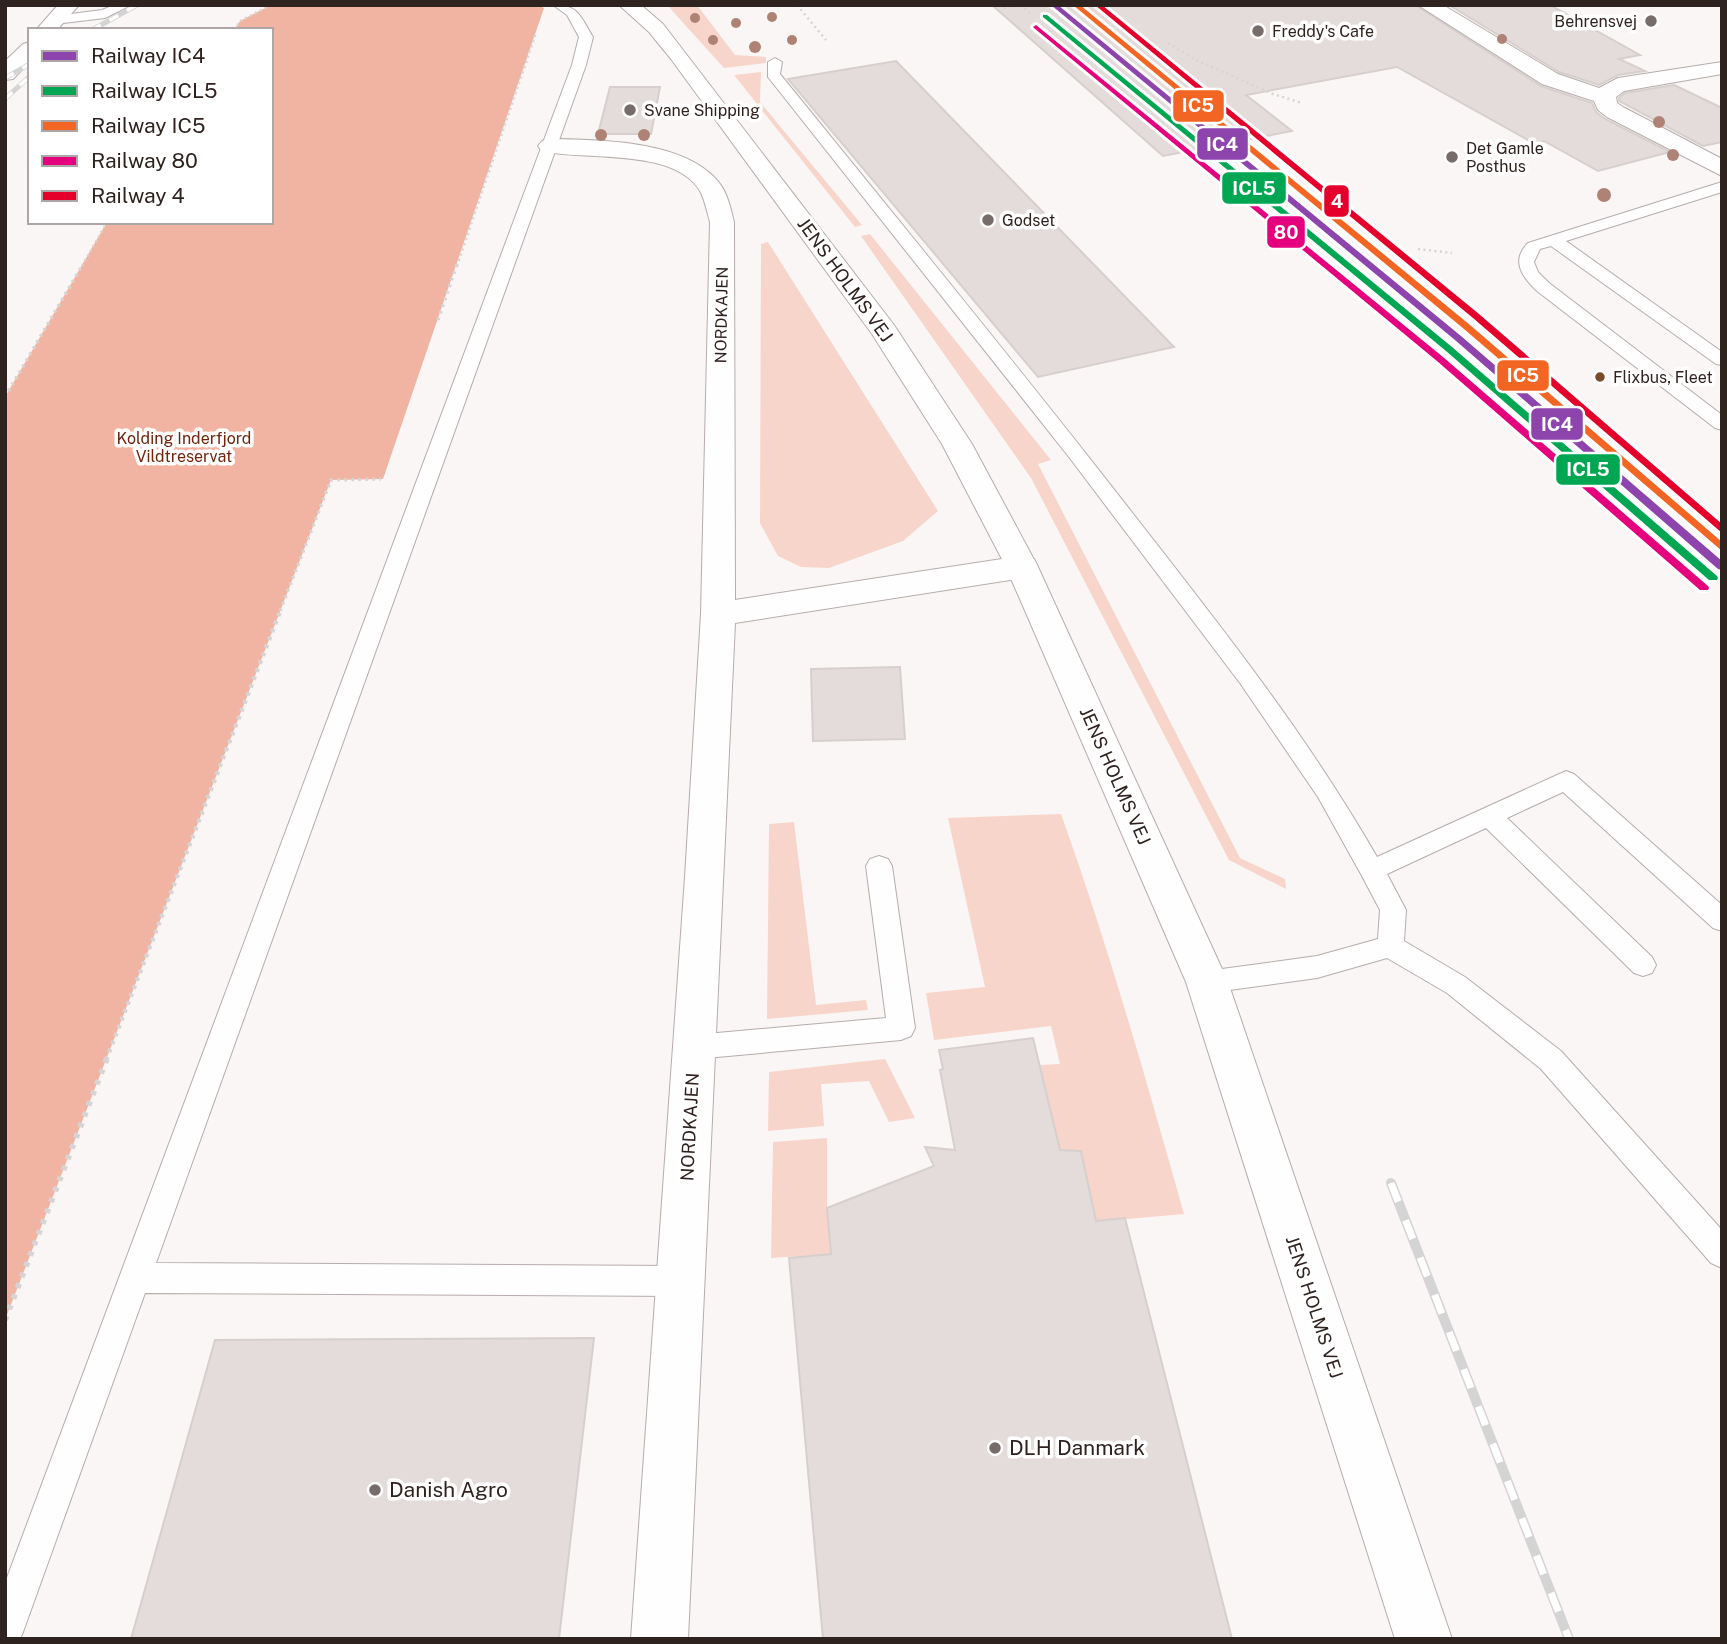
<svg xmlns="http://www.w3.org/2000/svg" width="1727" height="1644" font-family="'Public Sans',sans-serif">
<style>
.green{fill:#f8d5cb}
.water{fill:#f2b4a2}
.building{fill:#e4dcda;stroke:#d6cfcd;stroke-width:2}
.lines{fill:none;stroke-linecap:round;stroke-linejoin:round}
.service-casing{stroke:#b5adab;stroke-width:2}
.minor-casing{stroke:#b5adab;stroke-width:2}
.secondary-casing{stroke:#b5adab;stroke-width:2}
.path-far3{stroke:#d6d4d4;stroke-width:2.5;stroke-dasharray:2 3.5;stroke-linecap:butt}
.path-far2{stroke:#d6d4d4;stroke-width:3.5;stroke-dasharray:2.5 4.5;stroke-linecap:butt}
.path-far1{stroke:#d6d4d4;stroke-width:4.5;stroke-dasharray:3.5 5;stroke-linecap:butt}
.path{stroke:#d6d4d4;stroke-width:6;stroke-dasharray:4.5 7;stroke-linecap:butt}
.service{fill:#fefefe;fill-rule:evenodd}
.minor{fill:#fefefe;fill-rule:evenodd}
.secondary{fill:#fefefe;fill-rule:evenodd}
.rail-far1-casing{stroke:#d5d4d4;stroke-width:5}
.rail-casing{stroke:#d5d4d4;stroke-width:10}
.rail-far1{stroke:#fff;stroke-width:3.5;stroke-dasharray:10;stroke-linecap:butt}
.rail{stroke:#fff;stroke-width:7;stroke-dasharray:20;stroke-linecap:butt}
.rail-1-casing{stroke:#fff;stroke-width:6}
.rail-2-casing{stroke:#fff;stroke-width:6}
.rail-3-casing{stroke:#fff;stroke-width:6}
.rail-4-casing{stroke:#fff;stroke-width:6}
.rail-5-casing{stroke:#fff;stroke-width:6}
.rail-1{fill:#8e44ad;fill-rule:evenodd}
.rail-2{fill:#00a651;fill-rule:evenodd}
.rail-3{fill:#f26522;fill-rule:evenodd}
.rail-4{fill:#e5007d;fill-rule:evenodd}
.rail-5{fill:#e4002b;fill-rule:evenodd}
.tree{fill:#ae8275}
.poi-dot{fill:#766d6b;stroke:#fff;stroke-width:2.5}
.bus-dot{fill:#7a4b2a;stroke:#fff;stroke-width:2.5}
.labels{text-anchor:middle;stroke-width:7;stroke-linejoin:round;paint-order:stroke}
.far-poi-label{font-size:16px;fill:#2f2320;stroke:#fff;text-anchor:start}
.far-street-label{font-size:16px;fill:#2f2320;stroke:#fff}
.bus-label{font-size:16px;fill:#2f2320;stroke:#fff;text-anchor:start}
.far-park-label{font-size:16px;fill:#70240d;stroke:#fff}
.street-label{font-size:18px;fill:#2f2320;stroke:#fff}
.near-poi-label{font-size:21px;fill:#2f2320;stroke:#fff;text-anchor:start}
.line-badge{stroke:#fff;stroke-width:2.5}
.badge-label{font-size:19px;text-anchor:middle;font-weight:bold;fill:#fff}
</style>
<rect width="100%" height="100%" fill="#faf6f5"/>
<g class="green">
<polygon points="667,5 697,5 735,55 766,57 766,63 724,68"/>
<polygon points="761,72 760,102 862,225 855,227 734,75"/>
<polygon points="870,234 1051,460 1038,464 1240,858 1285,879 1286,889 1229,860 1031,478 861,236"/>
<polygon points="768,242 938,511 903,541 829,568 801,567 778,556 760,523 761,244"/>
<path d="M1061,814C1108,945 1146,1079 1184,1214L1082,1223L1072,1183L1087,1181L1081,1152L1060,1150L1040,1065L1060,1064L1051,1026L934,1040L926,993L985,987L948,818Z"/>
<polygon points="794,822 816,1005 866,1000 868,1010 767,1019 769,824"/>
<polygon points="885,1059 915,1118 889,1122 869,1081 821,1084 824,1126 768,1131 769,1072"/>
<polygon points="827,1138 827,1208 831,1254 771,1258 773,1142"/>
</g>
<polygon class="water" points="271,5 538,5 544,8 383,479 331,480 5,1320 5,397 107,222 271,222 271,30 234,30 240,21"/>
<g class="building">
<polygon points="992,5 1415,5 1541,86 1592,103 1596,112 1605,119 1670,152 1598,171 1544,141 1535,144 1397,67 1246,95 1292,131 1163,156"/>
<polygon points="1449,5 1550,5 1640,55 1619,59 1645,71 1618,75 1599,85 1559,72"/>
<polygon points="896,61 1174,347 1038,377 788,79"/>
<polygon points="1674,85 1722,108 1722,142 1703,146 1619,101 1619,98 1625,93"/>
<polygon points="610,87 660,87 651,134 598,134"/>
<polygon points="900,667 905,739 813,741 811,669"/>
<polygon points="1033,1038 1060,1150 1081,1151 1096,1221 1125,1218 1232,1639 823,1639 789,1258 831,1254 827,1208 934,1166 925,1147 955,1150 940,1070 943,1069 939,1050"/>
<polygon points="594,1338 559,1639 131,1639 215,1340"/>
</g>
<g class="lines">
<defs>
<g id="service">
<polygon points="114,5 131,5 105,18 55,24 49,20 55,16 102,10"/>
<path d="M553,5C579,5 580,16 593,37L586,65L156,1263L680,1266L691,1270L696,1281L691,1292L680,1296L145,1293L23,1632L20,1639H5V1583L572,65L579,37L567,15Z"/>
<path d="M775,58L782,62L780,74C901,223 1023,372 1141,524C1226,633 1308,737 1377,857L1566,771L1574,774L1722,905V931L1713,928L1563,792L1507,818L1652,957L1656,965L1652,973L1643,976L1634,973L1486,828L1387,874L1406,910L1404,941L1465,977L1561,1051L1722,1230V1268L1711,1263L1541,1069L1447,993L1387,958L1317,978L1207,993L1198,990L1194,982L1198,974L1207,971L1317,956L1378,939L1380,910L1362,876L1318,797L1240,683L1069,457L768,77V62Z"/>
<path d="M1722,182V192L1566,241L1722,352V365L1716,364L1551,246L1540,249L1534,262L1538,272L1549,283L1722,415V430L1715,428L1537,291C1521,276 1511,260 1528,243Z"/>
<polygon points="879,856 888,859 892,866 915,1028 911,1036 901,1040 695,1059 685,1056 681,1047 685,1038 695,1035 886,1018 866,866 870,859"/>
</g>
<g id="minor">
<polygon points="58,5 79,5 57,30 36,30"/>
<polygon points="1418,5 1443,5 1558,74 1599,88 1618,78 1722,62 1722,74 1624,91 1616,97 1617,103 1623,107 1722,159 1722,176 1607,117 1598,110 1594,101 1542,84"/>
<polygon points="30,42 30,61 13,79 5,80 5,61 23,44"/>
<path d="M550,139C599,140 679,140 715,178C727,190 730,206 734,222L735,600L1022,556L1034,559L1038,567L1034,575L1022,578L735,623L688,1639H631L685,877L701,614L710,222C707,212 705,200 700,191C674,147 583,161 542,151L538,146L542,141Z"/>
</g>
<polygon id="secondary" points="619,5 641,5 663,24 894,325 972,444 1038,567 1228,982 1452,1639 1395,1639 1186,982 1006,567 942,444 872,334 671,59 649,32"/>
</defs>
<use href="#service" class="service-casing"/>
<use href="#minor" class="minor-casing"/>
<use href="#secondary" class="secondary-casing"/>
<g class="path-far3">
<polyline points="797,5 826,40"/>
<polyline points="1020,5 1032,15"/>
<polyline points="1004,8 1018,5"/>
<polyline points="234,30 240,21 271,5"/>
<polyline points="1168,43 1196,60 1273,94 1302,103"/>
<polyline points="1080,61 1098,75"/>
<polyline points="1418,249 1452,253"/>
<polyline points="82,266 107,222"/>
<polyline points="457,266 536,33"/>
</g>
<g class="path-far2">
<polyline points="438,320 457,264"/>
<polyline points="5,397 83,264"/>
<polyline points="280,611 331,480 381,479"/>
</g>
<polyline class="path-far1" points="106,1060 281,609"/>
<polyline class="path" points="5,1320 107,1058"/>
<use href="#service" class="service"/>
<use href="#minor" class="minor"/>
<use href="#secondary" class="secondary"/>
<defs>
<g id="rail-far1">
<polyline points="92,30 137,5"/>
<polyline points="5,78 30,64"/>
<polyline points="5,99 30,76"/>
</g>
<polyline id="rail" points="1391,1183 1569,1639"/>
</defs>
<use href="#rail-far1" class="rail-far1-casing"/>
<use href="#rail" class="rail-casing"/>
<use href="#rail-far1" class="rail-far1"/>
<use href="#rail" class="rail"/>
<defs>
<polygon id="rail-1" points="1051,5 1058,5 1461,336 1722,561 1722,570 1718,569 1455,340"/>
<polygon id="rail-2" points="1043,15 1047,15 1452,347 1717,576 1718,578 1717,580 1709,580 1446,351 1043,17"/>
<polygon id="rail-3" points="1073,5 1080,5 1470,325 1722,542 1722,551 1464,329"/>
<polygon id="rail-4" points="1036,25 1443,357 1708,586 1709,588 1708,590 1700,590 1437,361 1034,28 1033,27"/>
<polygon id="rail-5" points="1095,5 1102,5 1479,314 1722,524 1722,533 1473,318"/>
</defs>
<use href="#rail-1" class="rail-1-casing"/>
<use href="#rail-2" class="rail-2-casing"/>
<use href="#rail-3" class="rail-3-casing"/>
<use href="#rail-4" class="rail-4-casing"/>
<use href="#rail-5" class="rail-5-casing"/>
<use href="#rail-1" class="rail-1"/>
<use href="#rail-2" class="rail-2"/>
<use href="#rail-3" class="rail-3"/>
<use href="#rail-4" class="rail-4"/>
<use href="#rail-5" class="rail-5"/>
</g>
<g class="tree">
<circle cx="772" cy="17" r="5"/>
<circle cx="695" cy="18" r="5"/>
<circle cx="736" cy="23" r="5"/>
<circle cx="1502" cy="39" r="5"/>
<circle cx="713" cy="40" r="5"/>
<circle cx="792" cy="40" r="5"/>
<circle cx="755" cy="47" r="6"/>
<circle cx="1659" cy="122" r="6"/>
<circle cx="601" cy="135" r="6"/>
<circle cx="644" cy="135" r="6"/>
<circle cx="1673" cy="155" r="6"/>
<circle cx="1604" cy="195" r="7"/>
</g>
<g class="poi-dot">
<circle cx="1651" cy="21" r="7"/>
<circle cx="1258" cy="31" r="7"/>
<circle cx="630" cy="110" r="7"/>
<circle cx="1452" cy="157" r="7"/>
<circle cx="988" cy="220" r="7"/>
<circle cx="995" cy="1448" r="7"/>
<circle cx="375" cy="1490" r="7"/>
</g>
<circle class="bus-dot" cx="1600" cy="377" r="6"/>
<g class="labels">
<g class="far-poi-label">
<text x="1637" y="27" text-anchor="end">Behrensvej</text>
<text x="1272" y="37">Freddy's Cafe</text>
<text x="644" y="116">Svane Shipping</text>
<text x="1466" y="154">Det Gamle<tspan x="1466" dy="18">Posthus</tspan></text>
<text x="1002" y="226">Godset</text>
</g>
<g class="far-street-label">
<text transform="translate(721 315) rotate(-89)" y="6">NORDKAJEN</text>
</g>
<g class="bus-label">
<text x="1613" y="383">Flixbus, Fleet</text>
</g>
<g class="far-park-label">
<text x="184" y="444">Kolding Inderfjord<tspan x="184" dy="18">Vildtreservat</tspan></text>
</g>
<g class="street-label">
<text transform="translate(845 280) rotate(54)" y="6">JENS HOLMS VEJ</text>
<text transform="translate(1115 776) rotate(66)" y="6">JENS HOLMS VEJ</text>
<text transform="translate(690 1127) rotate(-87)" y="6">NORDKAJEN</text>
<text transform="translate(1314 1307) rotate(72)" y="6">JENS HOLMS VEJ</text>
</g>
<g class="near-poi-label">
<text x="1009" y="1455">DLH Danmark</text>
<text x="389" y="1497">Danish Agro</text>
</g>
</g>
<g class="line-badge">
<rect x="1172" y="89" width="53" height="34" rx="7" fill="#f26522"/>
<rect x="1196" y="127" width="53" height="34" rx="7" fill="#8e44ad"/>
<rect x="1221" y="171" width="66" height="34" rx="7" fill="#00a651"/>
<rect x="1323" y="184" width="27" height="34" rx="7" fill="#e4002b"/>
<rect x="1266" y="215" width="40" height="34" rx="7" fill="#e5007d"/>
<rect x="1496" y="359" width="54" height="33" rx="7" fill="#f26522"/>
<rect x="1530" y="407" width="54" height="34" rx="7" fill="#8e44ad"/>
<rect x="1555" y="453" width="66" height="33" rx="7" fill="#00a651"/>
</g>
<g class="badge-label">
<text x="1198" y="112">IC5</text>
<text x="1222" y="151">IC4</text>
<text x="1254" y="195">ICL5</text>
<text x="1337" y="208">4</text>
<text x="1286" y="239">80</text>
<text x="1523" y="382">IC5</text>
<text x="1557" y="431">IC4</text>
<text x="1588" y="476">ICL5</text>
</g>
<rect width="1727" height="1644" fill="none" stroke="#2f2320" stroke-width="14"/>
<rect x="28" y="28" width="245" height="196" fill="#ffffff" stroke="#aca7a6" stroke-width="2"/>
<rect x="42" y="51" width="35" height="10" fill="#8e44ad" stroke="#aca7a6" stroke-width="2"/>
<text x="91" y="63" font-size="21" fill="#2f2320">Railway IC4</text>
<rect x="42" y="86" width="35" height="10" fill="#00a651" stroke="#aca7a6" stroke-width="2"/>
<text x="91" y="98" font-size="21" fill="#2f2320">Railway ICL5</text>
<rect x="42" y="121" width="35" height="10" fill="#f26522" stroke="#aca7a6" stroke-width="2"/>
<text x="91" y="133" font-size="21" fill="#2f2320">Railway IC5</text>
<rect x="42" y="156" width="35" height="10" fill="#e5007d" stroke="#aca7a6" stroke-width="2"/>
<text x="91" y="168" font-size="21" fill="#2f2320">Railway 80</text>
<rect x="42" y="191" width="35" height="10" fill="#e4002b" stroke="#aca7a6" stroke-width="2"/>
<text x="91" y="203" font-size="21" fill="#2f2320">Railway 4</text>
</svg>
